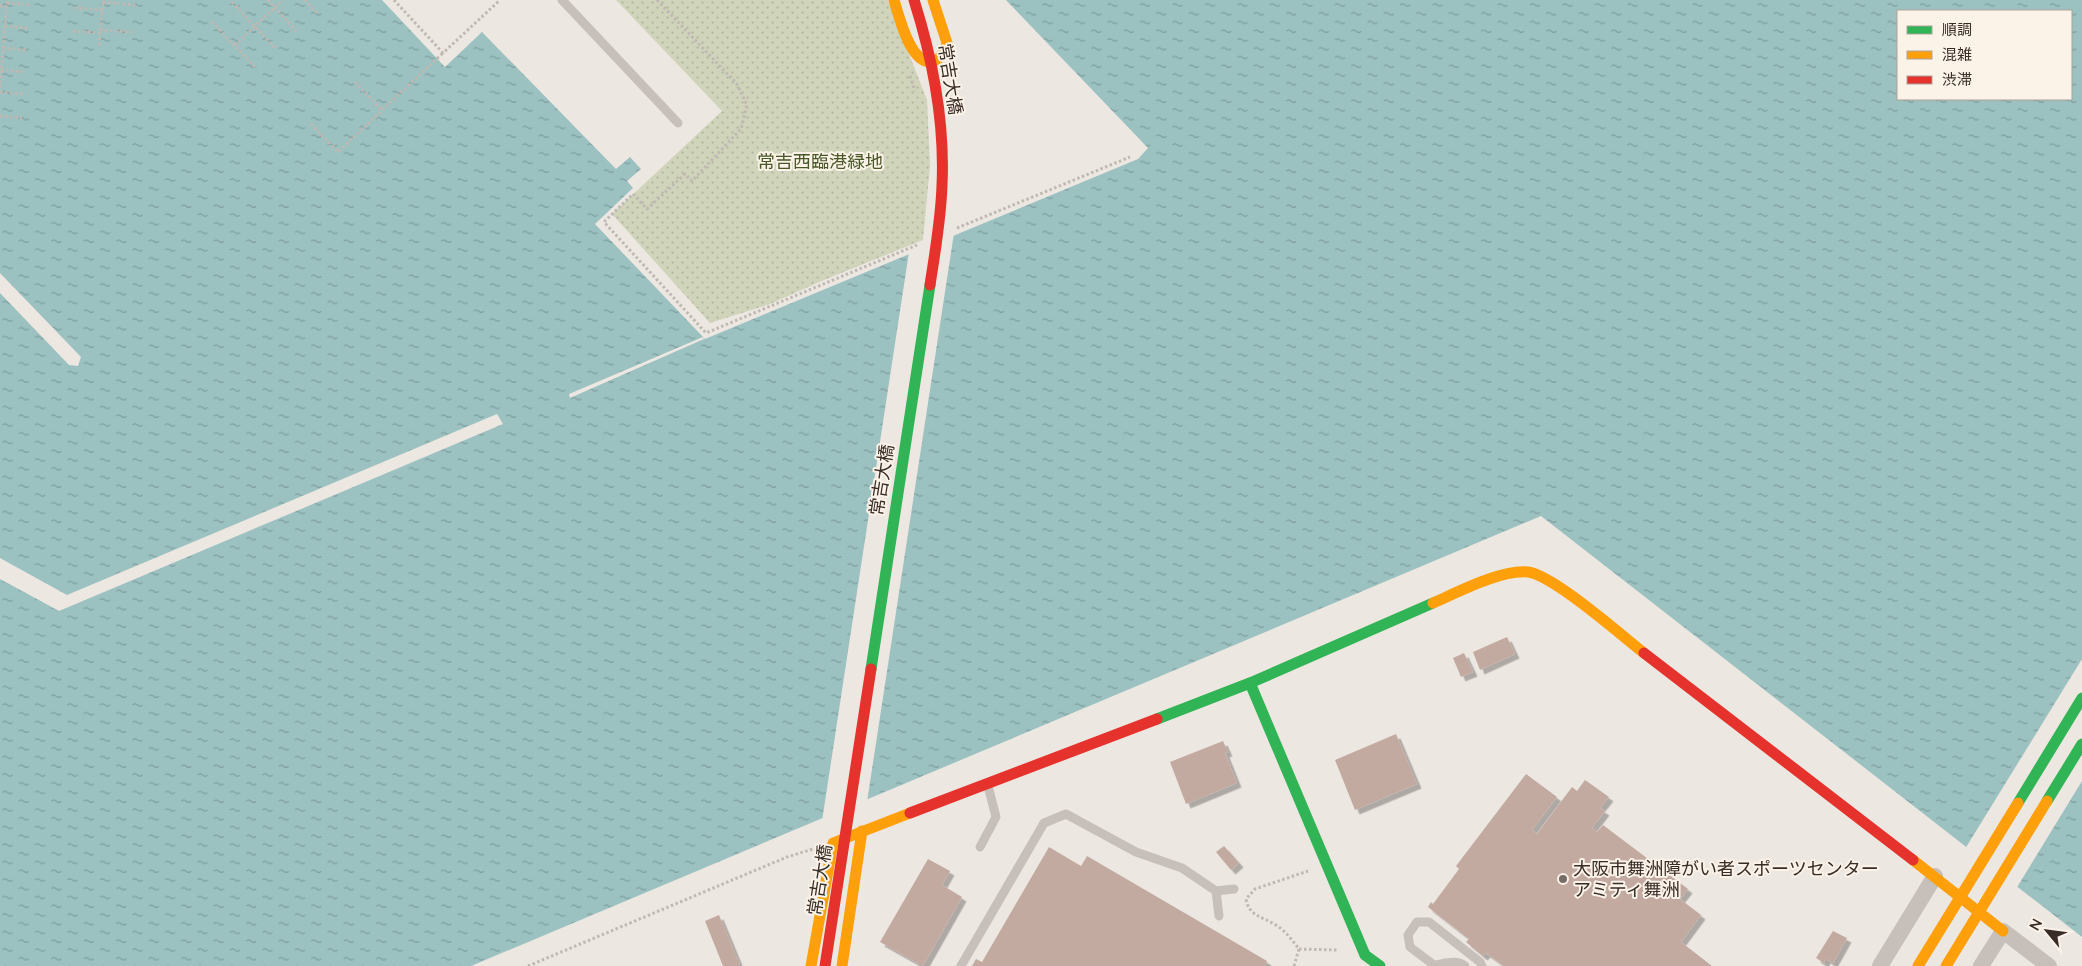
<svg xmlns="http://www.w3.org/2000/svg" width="2082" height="966" font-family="Lato,'Noto Sans JP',sans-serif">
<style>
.park{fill:url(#park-dots)}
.water{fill:url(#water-ripples);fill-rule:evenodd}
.pier{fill:#ede7e1}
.building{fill:#c3aaa1;filter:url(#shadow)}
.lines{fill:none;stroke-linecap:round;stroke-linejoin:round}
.path{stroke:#c0b8b2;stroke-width:3;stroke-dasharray:2.5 2.5;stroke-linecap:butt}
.lane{stroke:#c7c0ba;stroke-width:9}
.street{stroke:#c7c0ba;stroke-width:16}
.fast{stroke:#30b455;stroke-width:11}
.slow{stroke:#ff9f0a;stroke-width:11}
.jam{stroke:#e5322d;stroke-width:11}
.fast-bridge{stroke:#30b455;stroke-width:11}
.slow-bridge{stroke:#ff9f0a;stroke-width:11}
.jam-bridge{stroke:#e5322d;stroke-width:11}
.poi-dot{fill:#776d68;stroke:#fbf2e8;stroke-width:2}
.labels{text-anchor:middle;stroke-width:4;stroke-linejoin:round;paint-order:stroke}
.street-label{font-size:18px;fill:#382c27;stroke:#fbf2e8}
.park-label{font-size:18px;fill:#485829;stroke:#fbf2e8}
.poi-label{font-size:18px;fill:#382c27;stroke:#fbf2e8;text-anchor:start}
</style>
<defs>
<pattern id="park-dots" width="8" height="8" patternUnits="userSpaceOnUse" patternTransform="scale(1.25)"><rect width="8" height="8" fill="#cfd4ba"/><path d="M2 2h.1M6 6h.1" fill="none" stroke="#b2b6a0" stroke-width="1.8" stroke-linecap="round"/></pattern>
<pattern id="water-ripples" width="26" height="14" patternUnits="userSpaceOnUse" patternTransform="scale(1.25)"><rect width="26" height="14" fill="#9bc1c1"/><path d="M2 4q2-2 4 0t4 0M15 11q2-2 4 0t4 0" fill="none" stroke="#7f9d9d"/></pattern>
<filter id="shadow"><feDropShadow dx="4.5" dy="4.5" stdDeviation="0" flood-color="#0004"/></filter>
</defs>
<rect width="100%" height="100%" fill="#ede7e1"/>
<polygon class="park" points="616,0 888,0 927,100 930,166 923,240 824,280 770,304 710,323 612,214 722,111"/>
<path class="water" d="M0,0H382L445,67L482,32L616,169L630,157L641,169L627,181L633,188L595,224L705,339L1138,159L1148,148L1006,0H2082V937L1541,516L471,966H0ZM1898,11H2071V99H1898Z"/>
<g class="pier">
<polygon points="954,233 867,802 822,821 909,252"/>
<polygon points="0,273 81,357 78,366 69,365 0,293"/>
<polygon points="703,337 704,339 570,398 569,394"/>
<polygon points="497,414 503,424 59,611 0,579 0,558 67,595"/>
<polygon points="2082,659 2082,781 2016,889 1965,849"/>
</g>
<g class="building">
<polygon points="1507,637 1515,654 1480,670 1473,652"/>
<polygon points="1464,653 1473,672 1461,677 1453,658"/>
<polygon points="1396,734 1417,784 1355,810 1335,760"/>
<polygon points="1223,741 1228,752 1225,753 1237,783 1186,804 1170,762"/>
<polygon points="1526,774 1557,797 1532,830 1537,834 1572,787 1577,791 1585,780 1609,797 1600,808 1605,811 1592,828 1597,832 1603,825 1688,889 1680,899 1701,915 1681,942 1712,966 1504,966 1486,953 1483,956 1466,942 1469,939 1428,907 1431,902 1433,904 1459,869 1456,866"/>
<polygon points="1224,846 1239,863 1231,870 1216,852"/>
<polygon points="1049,847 1081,866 1087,856 1267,961 1265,966 972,966 976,959 982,962"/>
<polygon points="928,859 950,871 942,885 962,897 923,966 880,942"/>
<polygon points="719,915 740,966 723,966 705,921"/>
<polygon points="1833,931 1847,938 1833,963 1826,959 1824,963 1816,958"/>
</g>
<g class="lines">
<g class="path">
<polyline points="268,0 297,32"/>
<polyline points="305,0 318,14"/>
<polyline points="394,0 443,53 500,0"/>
<polyline points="657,0 737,84 747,105 741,129 692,181 685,174 647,209 633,194 604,222 706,333 917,245"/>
<polyline points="103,2 136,5"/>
<polyline points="232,2 276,49"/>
<polyline points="7,3 31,5"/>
<polyline points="0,6 7,7"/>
<polyline points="75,8 102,10"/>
<polyline points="212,22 257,69"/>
<polyline points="5,26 29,28"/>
<polyline points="100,30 134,32"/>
<polyline points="73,31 100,33"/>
<polyline points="99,45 103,0"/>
<polyline points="235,45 283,0"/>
<polyline points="3,48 27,50"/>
<polyline points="1,70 26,72"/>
<polyline points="910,76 915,91"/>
<polyline points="355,82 382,110"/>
<polyline points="0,88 7,0"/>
<polyline points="0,92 24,94"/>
<polyline points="0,116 22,118"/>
<polyline points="311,124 338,152 443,53"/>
<polyline points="957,228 1130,157"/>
<polyline points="1299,949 1338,950"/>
<polyline points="528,966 787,857 813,849"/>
<path d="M1294,966L1299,949C1292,940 1285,930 1274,924C1261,916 1249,916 1246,899L1255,889L1308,871"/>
</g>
<g class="lane">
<polyline points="562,0 678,123"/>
<polyline points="980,847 996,817 988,786"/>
<polyline points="1216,891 1234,889"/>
<polyline points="961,966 1044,823 1066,814 1136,852 1182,868 1216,891 1219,916"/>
<path d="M1465,966C1456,959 1444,964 1434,965L1410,947L1408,935L1417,922H1429L1480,962L1482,966"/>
</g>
<g class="street">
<polyline points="1880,966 1935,876"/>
<polyline points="1981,966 2003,931 2049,966"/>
</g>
<g class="fast">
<polyline points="1250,683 1365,955 1380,966"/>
<polyline points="1157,719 1250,683 1433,603"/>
</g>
<g class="slow">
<path d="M894,0C899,16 911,68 934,61C942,58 945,51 947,43L933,0"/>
<path d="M1433,603C1458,592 1502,569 1528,572C1553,575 1621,635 1644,653"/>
<polyline points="1913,860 2003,931"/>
<polyline points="811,966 833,843 910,813"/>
<polyline points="842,966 862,831"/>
</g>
<g class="jam">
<polyline points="1644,653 1913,860"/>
<polyline points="910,813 1157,719"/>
</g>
<g class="fast-bridge">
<polyline points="871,669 930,285"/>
<polyline points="2047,801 2082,744"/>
<polyline points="2018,803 2082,698"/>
</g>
<g class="slow-bridge">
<polyline points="1918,966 2018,803"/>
<polyline points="1946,966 2047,801"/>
</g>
<g class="jam-bridge">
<path d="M914,0C933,60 945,122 942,185C941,219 935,252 930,285"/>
<polyline points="825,966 871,669"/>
</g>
</g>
<circle class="poi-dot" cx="1563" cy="879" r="5"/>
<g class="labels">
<g class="street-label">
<text transform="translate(950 79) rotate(81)" y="6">常吉大橋</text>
<text transform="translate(882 480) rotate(-81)" y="6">常吉大橋</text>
<text transform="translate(820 880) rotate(-81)" y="6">常吉大橋</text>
</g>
<g class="park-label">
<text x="820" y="168">常吉西臨港緑地</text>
</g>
<g class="poi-label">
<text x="1573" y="875">大阪市舞洲障がい者スポーツセンター<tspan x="1573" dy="21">アミティ舞洲</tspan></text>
</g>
</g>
<rect x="1897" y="10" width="175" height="90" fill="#fbf2e8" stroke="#ada39b"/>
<rect x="1907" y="26" width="25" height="8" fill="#30b455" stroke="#ada39b"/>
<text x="1942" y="35" font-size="15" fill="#382c27">順調</text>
<rect x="1907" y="51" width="25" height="8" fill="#ff9f0a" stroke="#ada39b"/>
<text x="1942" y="60" font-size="15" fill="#382c27">混雑</text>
<rect x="1907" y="76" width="25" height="8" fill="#e5322d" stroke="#ada39b"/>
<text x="1942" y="85" font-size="15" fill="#382c27">渋滞</text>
<g transform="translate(2047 931) rotate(299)" stroke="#fbf2e8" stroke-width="4" paint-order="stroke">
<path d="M0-4L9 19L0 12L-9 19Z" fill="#382c27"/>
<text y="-8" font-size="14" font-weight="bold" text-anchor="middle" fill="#382c27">N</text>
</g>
</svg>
